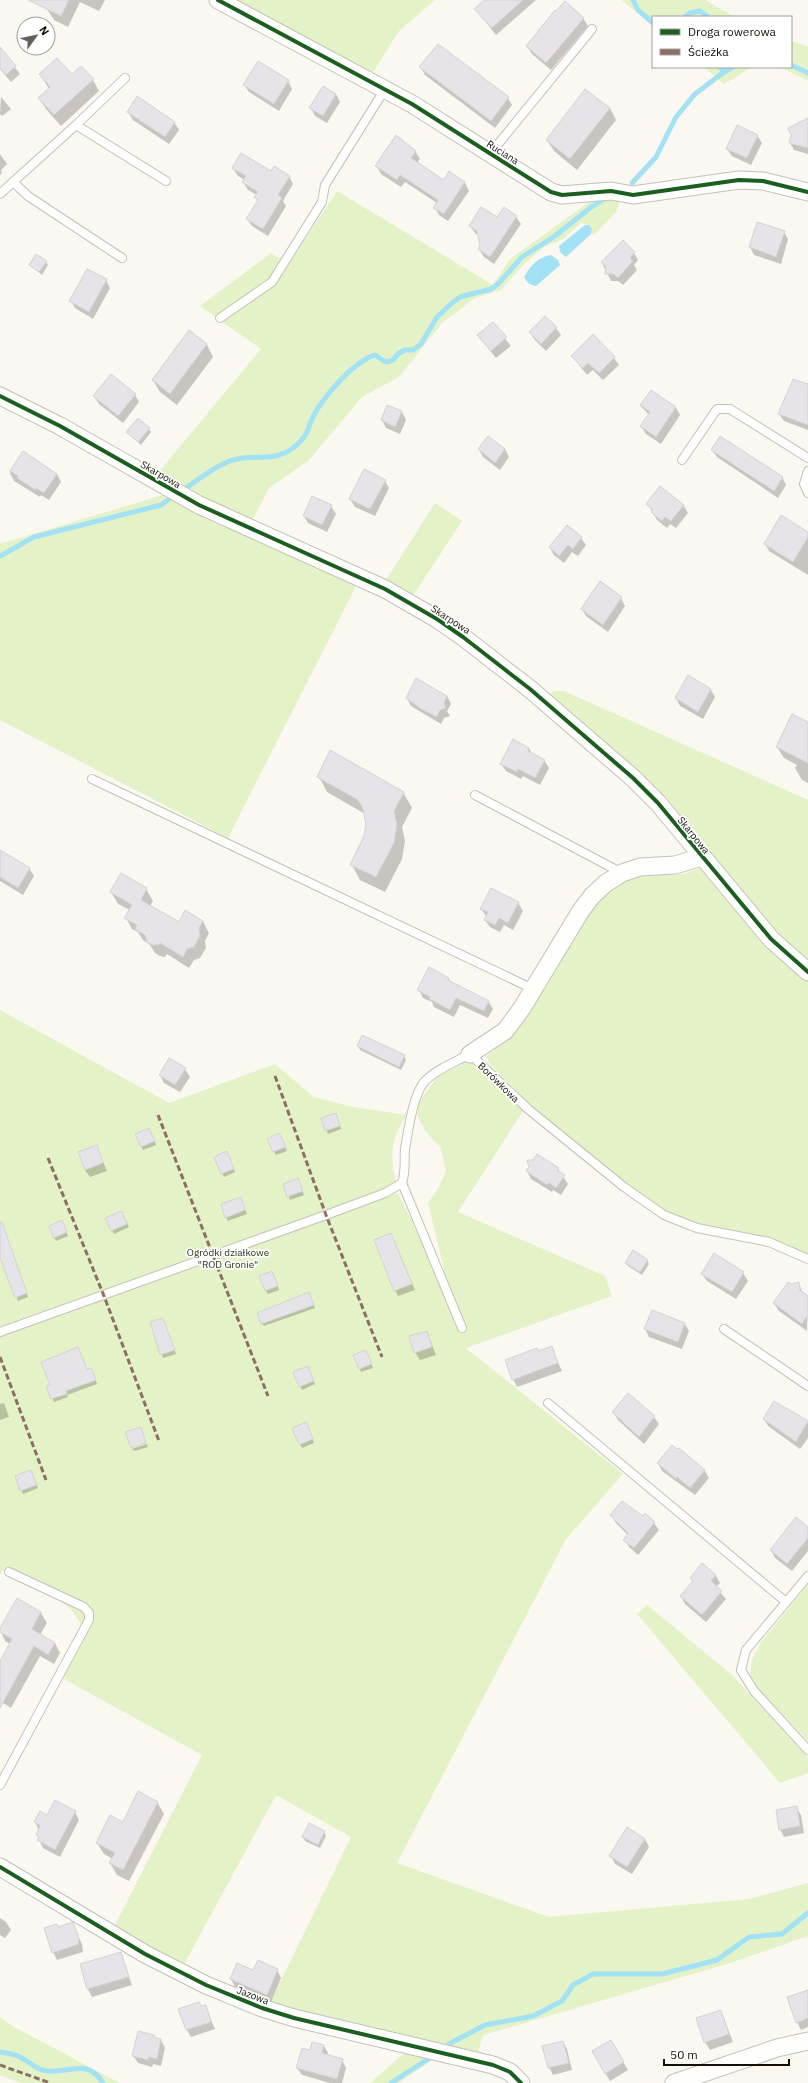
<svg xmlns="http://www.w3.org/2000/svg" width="808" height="2083" font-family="'IBM Plex Sans',sans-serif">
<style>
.green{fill:#e3f2c7}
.water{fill:#a3e1f5}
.shadow{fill:#0003}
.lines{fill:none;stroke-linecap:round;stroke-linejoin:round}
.stream{stroke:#a3e1f5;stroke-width:5}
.building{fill:#e6e4e8;stroke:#d4d2d5}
.service-casing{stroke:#c5c1b9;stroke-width:10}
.minor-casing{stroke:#c5c1b9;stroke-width:19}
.service{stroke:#fefefd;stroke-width:8}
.minor{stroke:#fefefd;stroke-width:17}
.quiet{stroke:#8d6e63;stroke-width:3;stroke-dasharray:6 3;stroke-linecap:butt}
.cycleway-casing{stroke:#fff;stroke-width:6}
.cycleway{stroke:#1b5e20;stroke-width:4}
.labels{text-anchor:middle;stroke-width:3.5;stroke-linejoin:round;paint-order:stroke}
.street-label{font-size:10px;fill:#150f06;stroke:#fff}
.park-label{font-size:10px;fill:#293611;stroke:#fff}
</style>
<rect width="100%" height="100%" fill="#fbf7f1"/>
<g class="green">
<polygon points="228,0 435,0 398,32 371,76"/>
<polygon points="622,0 705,0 735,17 653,17 653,26"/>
<polygon points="791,41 808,47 808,81 780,67 791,67"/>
<polygon points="704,67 752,67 724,84"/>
<polygon points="337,191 493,285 510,259 592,200 618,199 619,205 616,212 595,234 591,234 592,229 589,225 581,223 563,239 544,247 522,266 501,290 475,298 443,322 399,377 362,397 308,461 269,488 252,521 201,497 158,473 261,349 200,306 271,253 289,264"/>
<polygon points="166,494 203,518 357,584 228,838 0,720 0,544"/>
<polygon points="435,503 462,521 412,597 383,585"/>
<polygon points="554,691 564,691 808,800 808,964 796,955 546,696"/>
<polygon points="700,868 808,979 808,1255 770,1238 698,1224 666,1211 626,1184 530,1105 488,1062 487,1056 502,1042 599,898 618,883 634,877 685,874"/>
<path d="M0,1010L169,1103L275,1064L314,1097L353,1107L407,1115C390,1138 389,1159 397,1185L384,1190L387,1197L398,1193L436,1271L444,1269L428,1203L439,1187L446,1171L441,1148L426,1132L418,1117V1104L437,1077L469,1060L523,1111L458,1212L605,1276L612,1296L466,1348L623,1474L566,1539L397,1863L549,1917L749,1899L808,1883V1936L727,1964L483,2035L477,2056L269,2005L351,1837L276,1795L182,1968L114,1927L202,1755L57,1675L81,1625C71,1598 28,1583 3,1570L0,1575Z"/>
<polygon points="808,1584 808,1741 756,1687 750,1673 752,1660 760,1644"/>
<polygon points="647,1605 732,1675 808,1758 808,1773 780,1783 637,1614"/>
<polygon points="0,2017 14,2027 120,2083 21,2083 0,2075"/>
<polygon points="408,2050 439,2056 398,2083 370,2083"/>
</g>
<g class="water">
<polygon points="585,225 589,225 592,229 591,234 566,257 560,252 559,246"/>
<path d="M551,255L558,260L560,265L536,286L529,284L524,277C531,265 537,258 551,255Z"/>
</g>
<g class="shadow">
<polygon points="51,0 105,0 99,11 80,2 68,27 54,20 47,9"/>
<polygon points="486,0 536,0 496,35 476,9"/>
<polygon points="583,18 588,26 551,70 532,54 527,46"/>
<polygon points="0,48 20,74 11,82 0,69"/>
<polygon points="421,68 508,98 512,105 495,128 425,75"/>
<polygon points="40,74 93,80 99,91 61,126 46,109 39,98 49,89"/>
<polygon points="288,81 292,89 279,111 249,92 244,85"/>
<polygon points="336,94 340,102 327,123 315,116 311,108"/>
<polygon points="1,97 11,109 2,116 0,114"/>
<polygon points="610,108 616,120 577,170 554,151 547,140"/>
<polygon points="128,112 174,122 179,130 169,144 133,120"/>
<polygon points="808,123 808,154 794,150 790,143"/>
<polygon points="757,135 762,143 751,165 732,156 727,149"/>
<polygon points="415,151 420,159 417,163 444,181 450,173 465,183 469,191 448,221 439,215 435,208 437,203 405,182 401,187 381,174 377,166"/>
<polygon points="0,154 7,164 1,170 2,173 0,175"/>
<polygon points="233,168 271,172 289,176 293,184 283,201 286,206 268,236 252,226 247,219 258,201 255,197 257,195 248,190 243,182 245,180 238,176"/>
<polygon points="516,217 521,224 494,264 484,257 479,249 481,246 479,236 475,233 470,226 498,218"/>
<polygon points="758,223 784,232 788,239 781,264 754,255 750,247"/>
<polygon points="634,253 638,260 634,265 637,270 623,285 618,281 611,281 602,263"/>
<polygon points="46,262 48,265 42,275 30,265"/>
<polygon points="106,280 110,288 93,319 75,308 71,301"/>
<polygon points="493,324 511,346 496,358 478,335"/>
<polygon points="556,328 561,335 546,351 535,340 530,333"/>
<polygon points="190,332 207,345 213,357 177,405 160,392 153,380"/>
<polygon points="593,336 614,358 619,365 603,380 593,370 587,375 572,356"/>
<polygon points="808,386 808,430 784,421 779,414"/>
<polygon points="651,391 676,408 680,415 661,444 646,434 641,426 649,415 641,406"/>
<polygon points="135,395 139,402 123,423 99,404 94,396"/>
<polygon points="388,406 402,412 406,420 400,434 386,428 382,420"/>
<polygon points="149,429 151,432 141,445 127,432"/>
<polygon points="479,449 505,449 509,457 500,470 483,457"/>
<polygon points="712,450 782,477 786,485 778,498 717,457"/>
<polygon points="23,452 57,474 61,482 49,500 41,495 40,497 14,481 10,473"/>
<polygon points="385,481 389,488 375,516 355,507 350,499"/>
<polygon points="648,504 683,505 688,513 676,528 670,524 667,528 657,520"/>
<polygon points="331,506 336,514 327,532 308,523 304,516"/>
<polygon points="808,533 808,575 769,551 765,544"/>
<polygon points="581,538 586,545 578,556 572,552 564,563 554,555 550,548"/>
<polygon points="621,598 625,606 608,632 586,616 582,609"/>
<polygon points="711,690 715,697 703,719 680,706 676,698"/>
<polygon points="447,696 451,704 447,711 450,716 444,718 441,724 411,706 407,698"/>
<polygon points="808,723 808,783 802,780 795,768 797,765 784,758 777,747"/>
<polygon points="529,748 532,754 544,760 549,768 540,785 523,776 521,779 506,771 501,764"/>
<polygon points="319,777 403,792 412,808 402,827 405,841 402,859 385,892 360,880 352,865 365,836 368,825 365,814 327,792"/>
<polygon points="0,861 29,868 34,876 23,895 0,881"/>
<polygon points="146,889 153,901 150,906 179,923 203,921 209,933 205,941 206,948 200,958 194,960 189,968 167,954 165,957 160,956 155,953 150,945 143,940 138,932 132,929 126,918 130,910 118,904 111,892"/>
<polygon points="518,903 523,911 513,930 504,925 500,932 490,927 485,920 487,917 481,909"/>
<polygon points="448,978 451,983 488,1001 493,1009 488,1018 460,1005 454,1017 434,1007 432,1002 423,998 419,990"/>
<polygon points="358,1046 404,1056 406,1060 401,1070 360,1050"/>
<polygon points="185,1069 190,1077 180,1092 164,1083 160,1075"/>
<polygon points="336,1114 341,1129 328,1134 326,1130"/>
<polygon points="151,1132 156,1145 143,1150 141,1146"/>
<polygon points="281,1138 287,1151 276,1155 268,1139"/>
<polygon points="96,1146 107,1171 90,1177 85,1170"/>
<polygon points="228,1156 235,1172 224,1177 215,1158"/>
<polygon points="558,1169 568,1184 561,1195 553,1190 552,1192 531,1179 527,1171"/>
<polygon points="299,1183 304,1195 290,1200 284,1185"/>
<polygon points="242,1202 247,1214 228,1221 226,1217"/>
<polygon points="123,1215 129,1227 114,1234 112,1230"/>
<polygon points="64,1225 68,1236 56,1241 54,1237"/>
<polygon points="391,1234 415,1290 398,1296 395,1290"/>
<polygon points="7,1239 28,1297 18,1301 0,1256 0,1241"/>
<polygon points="714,1255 743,1273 748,1281 736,1299 707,1281 702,1274"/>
<polygon points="647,1260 649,1264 642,1275 628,1266 626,1263"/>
<polygon points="274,1276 279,1290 268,1294 266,1291"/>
<polygon points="799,1283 803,1294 808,1297 807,1331 779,1311 774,1303 791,1285"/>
<polygon points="311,1297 315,1308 264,1326 262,1323"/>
<polygon points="652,1311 685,1324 689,1331 682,1349 649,1337 645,1329"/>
<polygon points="151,1323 165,1323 176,1354 163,1358"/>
<polygon points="427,1332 436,1355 420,1360 415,1352"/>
<polygon points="551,1347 562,1371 517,1387 513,1379 537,1349 539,1352"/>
<polygon points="367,1354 373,1368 361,1372 360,1369"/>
<polygon points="87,1370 93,1373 97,1384 67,1395 68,1397 54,1402 48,1387"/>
<polygon points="309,1370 315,1384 302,1390 294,1372"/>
<polygon points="628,1395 654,1417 659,1424 644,1444 618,1420 613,1412"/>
<polygon points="774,1402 808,1423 808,1438 800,1449 768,1426 764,1419"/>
<polygon points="4,1403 9,1417 0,1420 0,1404"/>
<polygon points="308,1427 314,1443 302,1448 300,1444"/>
<polygon points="147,1444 148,1447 134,1451 132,1449"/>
<polygon points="658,1463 704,1470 709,1478 695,1495 662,1471"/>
<polygon points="31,1471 38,1488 23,1494 21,1490"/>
<polygon points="611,1515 643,1517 645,1515 654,1523 659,1530 638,1555 629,1547 625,1540 628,1535 616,1523"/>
<polygon points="808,1528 808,1551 792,1571 775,1558 771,1550"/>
<polygon points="702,1565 716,1576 720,1583 716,1587 726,1599 706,1622 685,1604 681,1596 693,1582 691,1578"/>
<polygon points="18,1600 41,1613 47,1623 40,1635 55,1643 60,1653 54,1664 40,1656 11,1708 0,1701 0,1663 10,1644 5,1641 0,1629"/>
<polygon points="157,1802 164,1814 129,1881 117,1875 110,1863 113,1859 104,1854 97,1843 123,1823"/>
<polygon points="796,1807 801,1815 804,1833 784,1837 780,1829"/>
<polygon points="75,1812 79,1820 60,1857 43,1848 37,1835 39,1830 35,1822 47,1816"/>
<polygon points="324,1832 326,1836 320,1848 305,1841 303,1837"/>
<polygon points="645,1839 649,1847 632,1874 615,1864 611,1856"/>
<polygon points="0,1918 6,1922 11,1930 5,1938 0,1935"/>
<polygon points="72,1924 82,1944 83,1952 57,1960 53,1952 58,1928"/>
<polygon points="120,1953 132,1985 92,1997 88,1989 81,1965"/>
<polygon points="237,1964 254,1971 277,1970 281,1978 271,2002 235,1987 231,1979"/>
<polygon points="808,1991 808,2027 801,2030 797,2022"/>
<polygon points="205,2006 215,2029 191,2037 187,2030 201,2007"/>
<polygon points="721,2011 733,2042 710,2050 705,2042"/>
<polygon points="153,2036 155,2039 161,2040 165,2048 161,2066 153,2064 152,2067 138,2063 133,2055"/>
<polygon points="611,2041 628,2070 610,2081 593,2051"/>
<polygon points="563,2042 567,2049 572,2070 553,2075 549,2067"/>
<polygon points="324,2046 328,2053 327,2056 342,2060 346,2068 342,2083 330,2083 302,2075 297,2068 310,2051"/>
</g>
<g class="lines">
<g class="stream">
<polyline points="633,0 638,10 653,23"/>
<polyline points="685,17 690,13 700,11 708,17"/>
<polyline points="791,65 808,73"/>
<polyline points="720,67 724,72 733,67"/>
<polyline points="632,183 656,157 676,117 695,94 724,72"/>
<path d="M182,491C194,482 222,461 237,459C254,455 274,461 290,450C312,435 306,426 318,408C330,390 355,361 375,355L384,361L388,362L393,360L399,353L405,350H413L421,344L437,317L452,303L460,297L491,289L498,284L522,257L555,236L590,208L606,198"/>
<polyline points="0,556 34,537 161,505 175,495"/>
<polyline points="449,2044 485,2025 533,2016 562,2001 573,1985 593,1974 662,1974 717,1960 749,1937 782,1934 808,1913"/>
<path d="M0,2052C6,2053 13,2054 18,2056C26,2059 33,2067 42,2070C66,2077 86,2055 103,2083"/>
<polyline points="391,2083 433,2056"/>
</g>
</g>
<g class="building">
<polygon points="28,0 69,0 61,16"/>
<polygon points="484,0 523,0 492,28 474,9"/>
<polygon points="565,1 584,18 546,63 526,46 555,10 556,11"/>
<polygon points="438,44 509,97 491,121 419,67"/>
<polygon points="0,47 16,66 6,75 0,68"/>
<polygon points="57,58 72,74 81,66 94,79 54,115 38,98 50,87 39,74"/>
<polygon points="258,61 289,80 274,104 243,85"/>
<polygon points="323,86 336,94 323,116 309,108"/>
<polygon points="585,89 610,108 570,159 546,140"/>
<polygon points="137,96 175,122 165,137 127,112"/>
<polygon points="808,118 808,148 789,143 791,135 788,128"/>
<polygon points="737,125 758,135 747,158 726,149"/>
<polygon points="396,135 416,151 411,158 444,180 449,171 465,182 444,214 433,208 438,200 400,175 397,180 375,166"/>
<polygon points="241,153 271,171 274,166 290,176 278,195 282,198 263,229 246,219 258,200 254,197 258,192 242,182 246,176 232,168"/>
<polygon points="481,207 497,217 504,207 517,216 490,257 478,249 480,246 477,231 469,226"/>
<polygon points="757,222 785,231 776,257 749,247"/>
<polygon points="623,240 635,252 630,258 633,261 618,278 613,274 605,274 606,267 601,262"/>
<polygon points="36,254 47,261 39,272 29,265"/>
<polygon points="87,269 107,279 89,312 69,301"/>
<polygon points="545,316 557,327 541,344 529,332"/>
<polygon points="493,322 507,337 491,351 477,335"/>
<polygon points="189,330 207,344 170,394 152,380"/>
<polygon points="593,334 615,357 599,373 588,363 583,368 571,356"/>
<polygon points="111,374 136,394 118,416 93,396"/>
<polygon points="793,379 808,384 808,425 778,414"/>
<polygon points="651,390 676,407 656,437 640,426 650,412 640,405"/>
<polygon points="387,405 402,411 395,427 381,420"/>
<polygon points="138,418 150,428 138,442 126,432"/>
<polygon points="488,436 505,449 495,463 478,449"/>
<polygon points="720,436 783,477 774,491 711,450"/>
<polygon points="23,451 57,474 44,493 36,488 35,490 17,478 18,476 10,471"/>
<polygon points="364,469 386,480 370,509 349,499"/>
<polygon points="660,486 684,505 671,521 665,517 662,521 651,512 653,510 646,504"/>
<polygon points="312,496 332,505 322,525 303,516"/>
<polygon points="781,515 808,532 808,537 793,562 764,544"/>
<polygon points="567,525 582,537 573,549 568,545 559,556 549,547"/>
<polygon points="600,581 622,597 603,625 581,609"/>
<polygon points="688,675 711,689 698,712 675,698"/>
<polygon points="416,678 447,696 444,703 446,708 440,710 437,717 421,709 406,698"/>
<polygon points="792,714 808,722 808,763 776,747"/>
<polygon points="513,739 529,748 528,751 545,760 535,778 518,769 517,772 500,764"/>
<polygon points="330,750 404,792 394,811 397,825 394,843 376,877 350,865 364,836 366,825 363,809 358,800 317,777"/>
<polygon points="0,850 30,868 18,888 0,877"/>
<polygon points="121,873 147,888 141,900 179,922 185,910 203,921 199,928 200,936 194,947 187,949 183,957 160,943 159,945 152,945 147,942 145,935 135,929 137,925 124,918 132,905 110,892"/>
<polygon points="491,888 519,902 508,923 499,918 495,925 484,920 488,912 480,909"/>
<polygon points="429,967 449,978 448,980 489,1001 484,1011 456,998 450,1010 429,999 430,997 417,990"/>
<polygon points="362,1035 405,1055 399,1067 357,1046"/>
<polygon points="169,1058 186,1068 175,1085 159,1075"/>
<polygon points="336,1113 340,1126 325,1131 321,1118"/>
<polygon points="149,1128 155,1141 141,1147 135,1134"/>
<polygon points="279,1133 286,1147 273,1152 267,1139"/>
<polygon points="97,1145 103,1163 85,1170 78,1152"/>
<polygon points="227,1151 234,1169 221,1174 214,1157"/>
<polygon points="537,1154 559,1168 557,1170 565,1175 556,1188 549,1183 547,1185 526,1171 529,1167 527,1160 533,1160"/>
<polygon points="298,1178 303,1191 287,1197 283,1184"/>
<polygon points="241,1197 245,1210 225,1218 221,1204"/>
<polygon points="122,1211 127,1224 111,1231 105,1218"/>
<polygon points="62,1220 67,1232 54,1238 49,1226"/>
<polygon points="0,1222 2,1222 27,1293 15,1298 0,1258"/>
<polygon points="391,1233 412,1284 394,1291 374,1240"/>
<polygon points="633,1250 648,1260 640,1272 625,1263"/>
<polygon points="714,1253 744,1272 732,1292 701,1274"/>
<polygon points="272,1271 278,1286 265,1291 259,1276"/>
<polygon points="788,1282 791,1284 799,1282 800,1290 808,1296 808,1315 802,1324 773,1303"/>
<polygon points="309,1292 314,1305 261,1324 257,1313"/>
<polygon points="652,1310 685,1323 678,1342 644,1329"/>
<polygon points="163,1318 175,1350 160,1355 150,1322"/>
<polygon points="427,1331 432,1347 414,1353 409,1336"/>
<polygon points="552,1346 558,1363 512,1380 505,1360 537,1348 538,1351"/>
<polygon points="78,1347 87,1369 91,1368 96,1380 66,1391 67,1394 51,1399 46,1386 50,1385 41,1362"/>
<polygon points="366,1350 372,1364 359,1369 353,1355"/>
<polygon points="308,1366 314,1381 299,1387 293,1372"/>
<polygon points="628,1393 655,1416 639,1437 612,1412"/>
<polygon points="774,1401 808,1421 796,1442 763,1419"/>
<polygon points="306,1422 313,1439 299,1445 292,1428"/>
<polygon points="141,1427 146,1443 131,1448 125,1432"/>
<polygon points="672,1445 677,1449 679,1448 705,1470 690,1488 677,1477 676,1479 657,1463"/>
<polygon points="31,1470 37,1485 20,1491 15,1476"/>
<polygon points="622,1501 643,1516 645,1513 655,1522 634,1548 623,1540 628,1533 610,1515"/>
<polygon points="796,1517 808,1527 808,1538 787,1564 770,1550"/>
<polygon points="702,1563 716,1575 711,1581 722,1591 702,1615 680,1596 693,1581 690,1578"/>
<polygon points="17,1598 41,1612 32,1629 55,1643 48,1655 34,1646 0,1708 0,1661 12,1639 0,1632 0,1628"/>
<polygon points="138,1791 158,1802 123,1870 109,1863 115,1853 96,1843 110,1815 123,1822"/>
<polygon points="55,1800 76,1811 55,1850 37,1840 39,1837 36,1835 40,1826 34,1822 40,1811 47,1815"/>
<polygon points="797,1806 800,1826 779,1830 776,1810"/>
<polygon points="309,1823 325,1831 318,1845 302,1837"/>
<polygon points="627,1827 645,1839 627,1867 609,1856"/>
<polygon points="73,1922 78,1935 79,1944 52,1953 44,1928 57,1924 58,1927"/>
<polygon points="121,1952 129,1977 87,1989 80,1964"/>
<polygon points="258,1960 278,1969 267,1995 230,1979 237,1963 253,1970"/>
<polygon points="808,1990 808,2018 796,2023 787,1997"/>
<polygon points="199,2002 201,2006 206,2005 211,2022 186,2030 178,2009"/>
<polygon points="721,2010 729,2034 704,2043 696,2018"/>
<polygon points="138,2031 154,2035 154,2037 161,2039 157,2059 149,2057 148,2060 132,2056"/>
<polygon points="611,2040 624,2062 605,2074 592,2051"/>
<polygon points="563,2041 569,2063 548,2068 542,2046"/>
<polygon points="312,2042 324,2045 322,2053 343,2059 337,2079 296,2068 302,2048 310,2050"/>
</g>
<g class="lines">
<defs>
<g id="service">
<polyline points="76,125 166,181"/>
<polyline points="490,154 592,29"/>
<polyline points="13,182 76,125 125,78"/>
<polyline points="0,194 13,182 28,196 122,258"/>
<polyline points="220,318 272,282 322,202 325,185 385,89"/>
<polyline points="682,460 717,409 730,409 808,458"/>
<polyline points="808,471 804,484 808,493"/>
<polyline points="92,779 533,989"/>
<polyline points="475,795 622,873"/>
<path d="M462,1328L402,1183C406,1172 404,1161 405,1149C408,1132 413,1094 425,1081C437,1069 455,1062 470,1054L528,1109L624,1187L664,1215L697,1228L769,1242L808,1259"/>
<polyline points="724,1329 808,1386"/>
<polyline points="0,1332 326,1215 385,1193 402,1183"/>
<polyline points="548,1403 786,1602"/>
<polyline points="808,1576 746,1650 741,1670 754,1691 808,1750"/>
<polyline points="0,1785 89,1620 89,1613 84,1607 9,1572"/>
</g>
<g id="minor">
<polyline points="218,0 412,104 551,192 562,195 611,191 633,195 739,180 763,181 808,192"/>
<polyline points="0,396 60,426 199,505 385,589 437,619 463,637 530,689 633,778 658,803 771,939 808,972"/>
<polyline points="470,1054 505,1031 522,1008 580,912 592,896 606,883 622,873 640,867 675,865 702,857"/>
<polyline points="0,1867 145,1954 206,1985 262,2008 294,2018 493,2065 510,2072 521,2083"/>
<polyline points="674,2083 777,2048 808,2041"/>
</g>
</defs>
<use href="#service" class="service-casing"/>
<use href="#minor" class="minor-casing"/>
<use href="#service" class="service"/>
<use href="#minor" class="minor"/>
<g class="quiet">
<polyline points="275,1076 326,1215 382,1357"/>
<polyline points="158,1115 268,1396"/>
<polyline points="48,1158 104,1296 159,1441"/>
<polyline points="0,1357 46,1480"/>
<polyline points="0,2065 50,2083"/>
</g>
<defs>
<g id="cycleway">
<polyline points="218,0 412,104 551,192 562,195 611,191 633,195 739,180 763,181 808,192"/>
<polyline points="0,396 60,426 199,505 385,589 437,619 463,637 530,689 633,778 658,803 771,939 808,972"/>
<polyline points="0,1867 145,1954 206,1985 262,2008 294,2018 493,2065 510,2072 521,2083"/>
</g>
</defs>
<use href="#cycleway" class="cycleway-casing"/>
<use href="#cycleway" class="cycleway"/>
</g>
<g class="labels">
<g class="street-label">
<text transform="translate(503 152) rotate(32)" y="4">Ruciana</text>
<text transform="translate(161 474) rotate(30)" y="4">Skarpowa</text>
<text transform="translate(451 619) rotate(33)" y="4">Skarpowa</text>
<text transform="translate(694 835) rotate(51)" y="4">Skarpowa</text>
<text transform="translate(499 1082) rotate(44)" y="4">Borówkowa</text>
<text transform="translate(253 1995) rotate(21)" y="4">Jazowa</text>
</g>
<g class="park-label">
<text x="228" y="1256">Ogródki działkowe<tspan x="228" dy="12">"ROD Gronie"</tspan></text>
</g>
</g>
<rect x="652" y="16" width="140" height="52" fill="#ffffff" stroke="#a19f9b"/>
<rect x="660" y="29" width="20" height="6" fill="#1b5e20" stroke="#a19f9b"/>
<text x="688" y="36" font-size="12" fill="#150f06">Droga rowerowa</text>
<rect x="660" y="49" width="20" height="6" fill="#8d6e63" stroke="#a19f9b"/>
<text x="688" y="56" font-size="12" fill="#150f06">Ścieżka</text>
<g transform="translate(36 36) rotate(57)"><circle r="19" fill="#ffffff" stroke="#a19f9b"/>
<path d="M0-3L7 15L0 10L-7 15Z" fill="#666058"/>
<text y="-6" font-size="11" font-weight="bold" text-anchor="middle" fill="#150f06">N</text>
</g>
<path d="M664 2059v6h125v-6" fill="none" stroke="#150f06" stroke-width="2"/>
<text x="670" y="2059" font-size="12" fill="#150f06" stroke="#ffffff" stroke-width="3" paint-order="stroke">50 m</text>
</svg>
